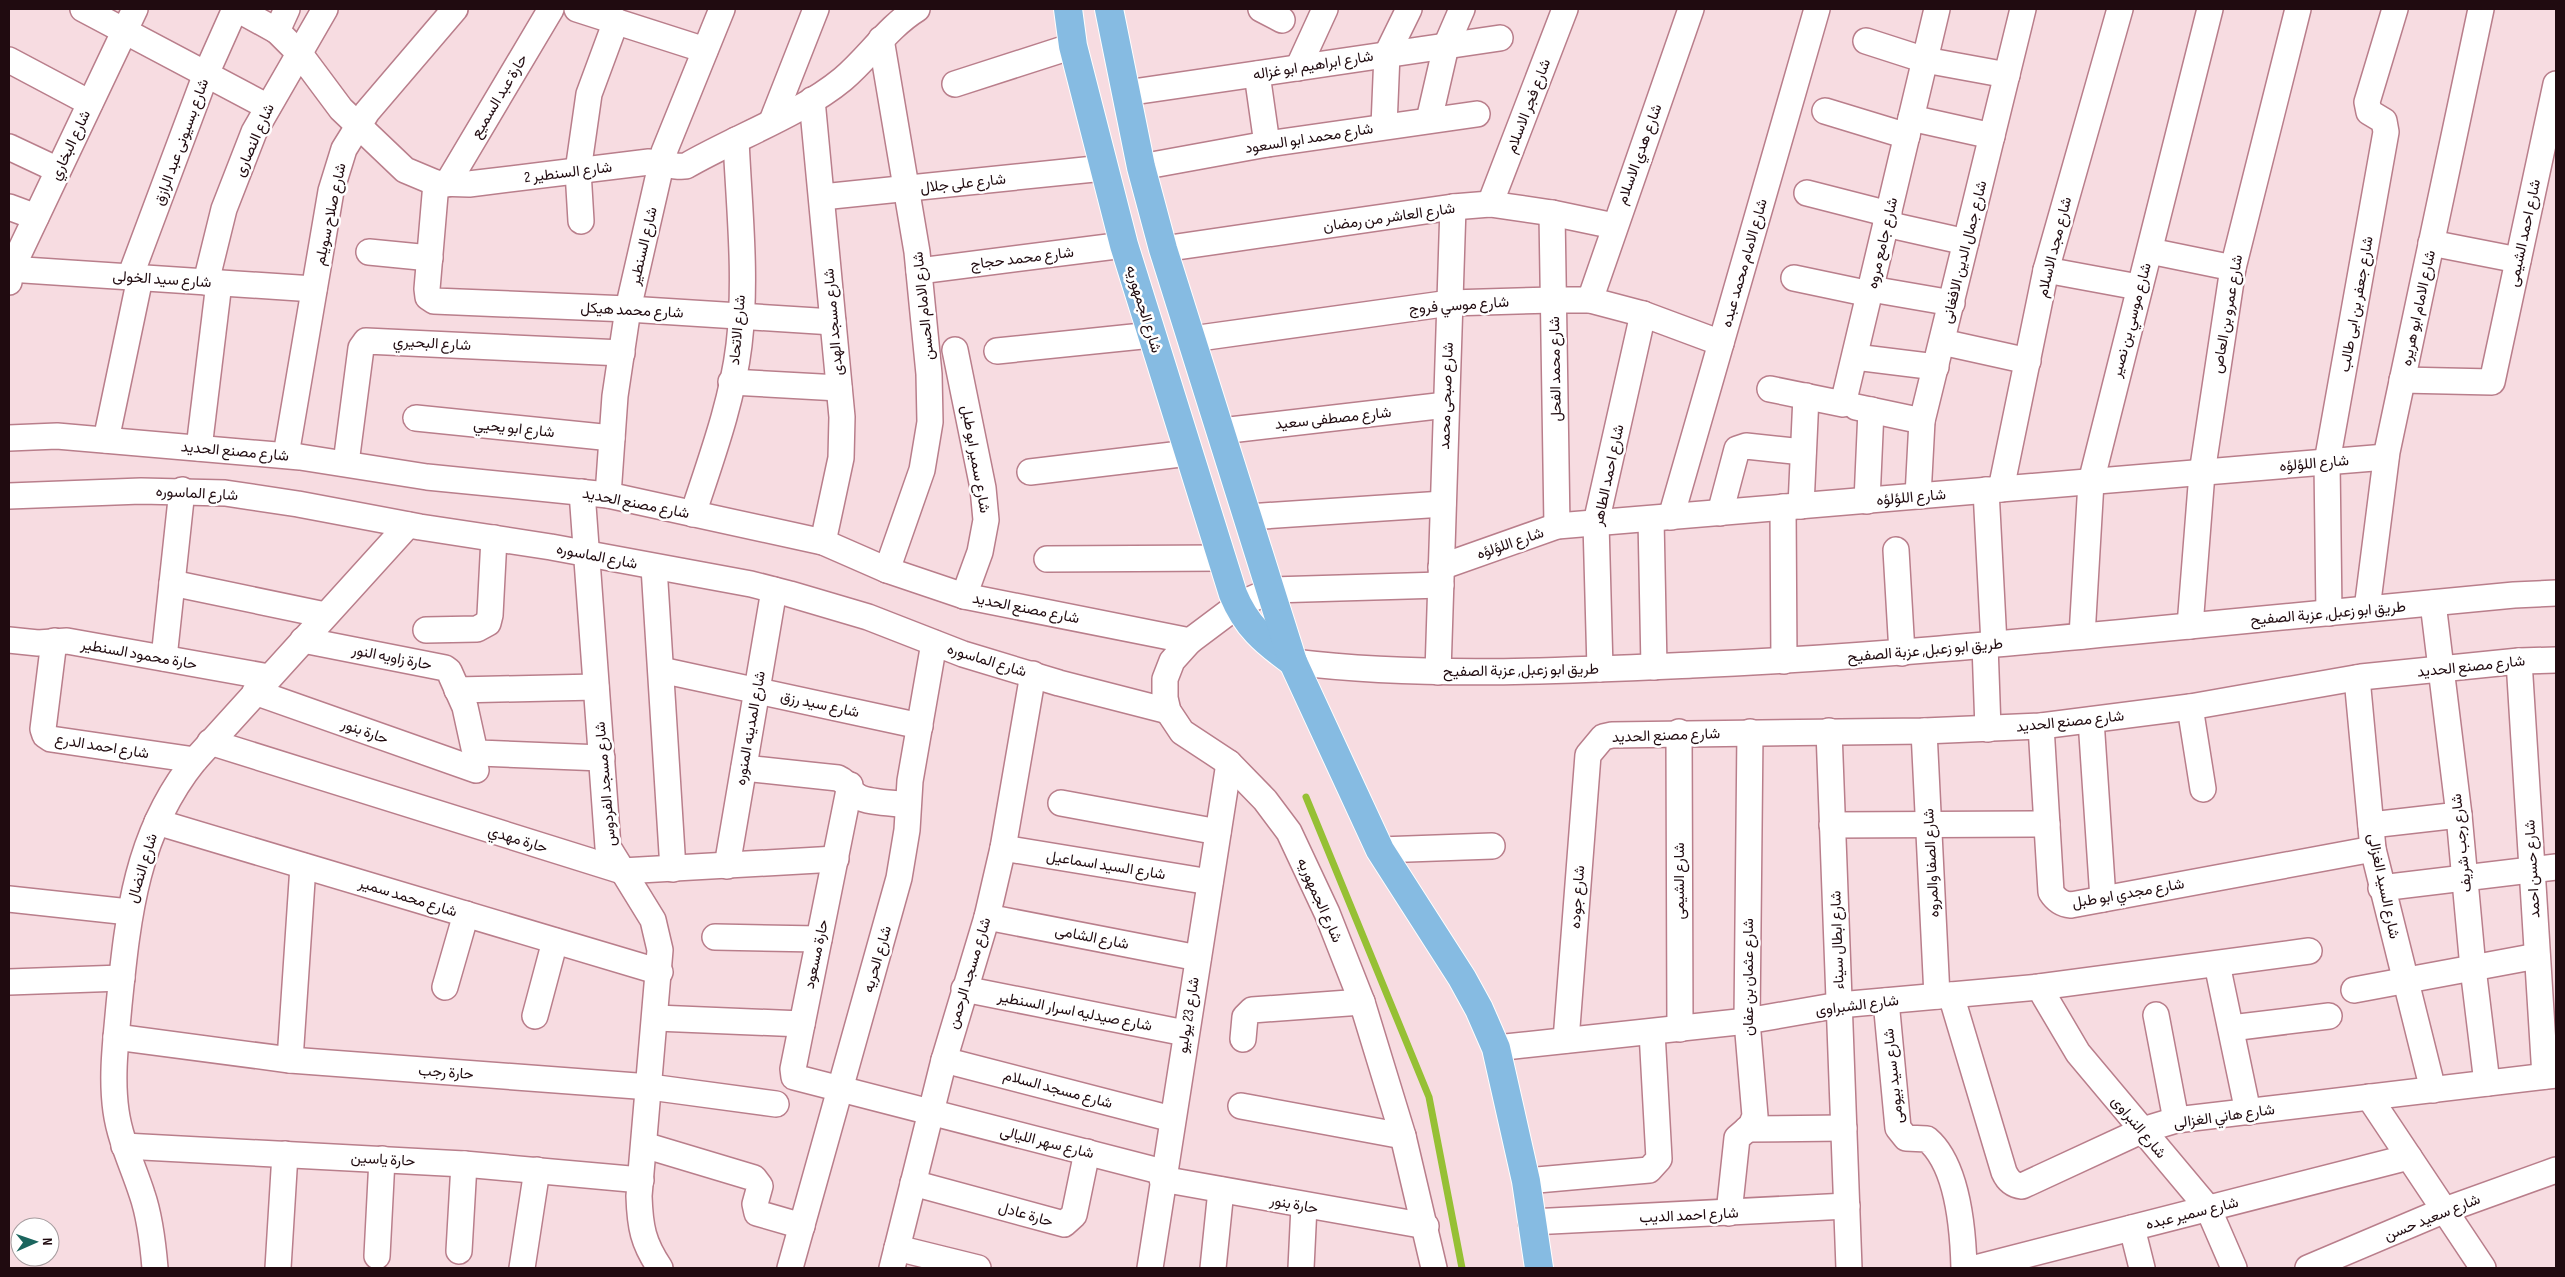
<svg xmlns="http://www.w3.org/2000/svg" width="2565" height="1277" font-family="'Sofia Sans Condensed',Vazirmatn,sans-serif">
<style>
.lines{fill:none;stroke-linecap:round;stroke-linejoin:round}
.stream{stroke:#96c034;stroke-width:7}
.minor-casing{stroke:#b97e8b;stroke-width:28}
.major-casing{stroke:#fff;stroke-width:30}
.minor{stroke:#fff;stroke-width:25}
.major{stroke:#86bbe2;stroke-width:28}
.labels{text-anchor:middle;stroke-width:5;stroke-linejoin:round;paint-order:stroke}
.street-label{font-size:15px;fill:#200b10;stroke:#fff}
</style>
<rect width="100%" height="100%" fill="#f7dce1"/>
<g class="lines">
<polyline class="stream" points="1306,797 1429,1097 1462,1268"/>
<defs>
<g id="minor">
<polyline points="83,9 268,107"/>
<path d="M237,9L277,31L300,54L341,109L405,170L436,183L469,184L649,162C662,162 673,168 686,166C734,138 801,114 843,79C869,57 888,27 917,9"/>
<polyline points="577,9 705,50"/>
<polyline points="1261,9 1282,20"/>
<polyline points="277,31 287,9"/>
<polyline points="881,39 917,252 929,374 930,422 922,470 887,570"/>
<polyline points="1866,41 1925,60 2007,75"/>
<polyline points="9,60 90,103"/>
<polyline points="1298,68 1325,9"/>
<polyline points="1257,74 1267,144"/>
<polyline points="955,84 1073,46"/>
<polyline points="1126,93 1500,38"/>
<polyline points="812,100 842,417 841,458 823,542"/>
<polyline points="1825,111 1907,136"/>
<polyline points="1911,118 1992,136"/>
<polyline points="1429,120 1446,46 1462,9"/>
<polyline points="772,121 816,9"/>
<polyline points="1384,126 1387,54 1409,9"/>
<polyline points="9,147 58,170"/>
<polyline points="1141,167 1267,144 1477,114"/>
<polyline points="436,183 427,289 428,297 434,301 628,309 833,322"/>
<polyline points="447,184 551,9"/>
<polyline points="1807,193 1889,214"/>
<polyline points="822,197 1104,168"/>
<polyline points="1490,204 1565,9"/>
<polyline points="9,207 36,217"/>
<polyline points="1552,213 1557,526"/>
<polyline points="581,221 578,171 589,94 616,21"/>
<polyline points="1886,224 1966,242"/>
<polyline points="2431,243 2518,260"/>
<polyline points="1163,249 1453,207 1490,204 1552,213 1614,226"/>
<polyline points="2150,251 2233,268"/>
<polyline points="369,252 430,258"/>
<polyline points="9,269 314,289"/>
<polyline points="2046,270 2138,287"/>
<polyline points="919,271 1124,245"/>
<polyline points="130,277 206,74 235,9"/>
<polyline points="1794,278 1870,294"/>
<polyline points="9,282 11,270 135,9"/>
<polyline points="206,282 224,209 254,132 325,9"/>
<polyline points="1871,289 1952,303"/>
<polyline points="1590,300 1691,9"/>
<polyline points="1192,339 1450,303 1554,300 1590,300 1643,314 1721,343"/>
<polyline points="1942,342 2028,361"/>
<polyline points="955,350 983,488 986,520 980,552 964,596"/>
<polyline points="997,351 1152,335"/>
<polyline points="1855,357 1936,367"/>
<polyline points="2402,380 2492,382 2556,84"/>
<polyline points="731,382 839,388"/>
<polyline points="1770,389 1843,404 1937,9"/>
<polyline points="1856,407 1922,421"/>
<polyline points="416,418 612,438"/>
<polyline points="1221,431 1446,405"/>
<polyline points="9,438 57,436 300,457 427,477 608,495 823,542 887,570 964,596 1190,641"/>
<polyline points="106,440 140,278"/>
<polyline points="199,448 219,283"/>
<polyline points="286,455 331,191 344,149 367,112 455,9"/>
<polyline points="346,463 361,348 366,341 622,353"/>
<polyline points="1030,472 1189,453"/>
<polyline points="2001,489 2046,270 2120,9"/>
<polyline points="1986,490 1994,644"/>
<path d="M582,492L608,847L653,920L660,950L639,1196C640,1227 643,1243 660,1268"/>
<polyline points="608,495 615,396 628,309 664,152 722,9"/>
<polyline points="9,496 141,491 225,493 298,504 420,527 551,547 751,584 790,594 868,617 963,654 1059,683 1168,711"/>
<polyline points="1918,496 1922,421 2023,9"/>
<polyline points="1867,501 1871,410"/>
<polyline points="1801,506 1806,396"/>
<polyline points="1783,507 1784,661"/>
<polyline points="1720,513 1737,449 1746,446 1803,452"/>
<path d="M693,514C711,459 732,403 739,345C747,277 739,207 736,140"/>
<polyline points="1248,517 1443,504"/>
<polyline points="1671,517 1817,9"/>
<polyline points="1651,519 1654,667"/>
<polyline points="1896,550 1902,653"/>
<polyline points="1047,559 1222,558"/>
<polyline points="654,567 673,869"/>
<polyline points="1441,567 1557,526 2386,457"/>
<polyline points="172,583 325,615"/>
<polyline points="2433,603 2459,815 2473,968 2487,1083"/>
<polyline points="2367,609 2387,452 2481,9"/>
<polyline points="2329,613 2327,462 2386,132 2384,121 2369,112 2367,102 2395,9"/>
<polyline points="2190,626 2202,473 2233,268 2298,9"/>
<polyline points="426,630 477,629 488,623 490,615 494,538"/>
<polyline points="2082,636 2091,482 2210,9"/>
<polyline points="9,640 38,643 67,641 269,677"/>
<polyline points="303,640 445,668 449,671 465,707 474,748 479,753 602,758"/>
<polyline points="54,641 43,729 45,735 51,739 195,760"/>
<polyline points="1985,645 1988,729"/>
<polyline points="164,658 182,490"/>
<polyline points="2519,661 2545,1076"/>
<path d="M1293,662C1425,678 1559,671 1692,665C1858,658 2023,642 2189,626C2297,615 2406,606 2514,595L2556,593"/>
<polyline points="1600,669 1596,523 1643,314"/>
<polyline points="661,670 920,726"/>
<polyline points="1438,672 1453,207"/>
<polyline points="2357,678 2373,849 2433,1090"/>
<polyline points="457,690 596,687"/>
<polyline points="255,692 476,770"/>
<polyline points="2190,707 2203,789"/>
<polyline points="2091,720 2103,899"/>
<path d="M2041,726L2051,892C2056,900 2061,904 2071,905L2373,849"/>
<polyline points="1829,731 1849,1268"/>
<polyline points="1924,731 1937,996"/>
<polyline points="1679,732 1680,1029"/>
<polyline points="210,742 622,871 836,859"/>
<path d="M744,768L838,778C851,784 848,791 857,796C867,803 896,803 908,805"/>
<polyline points="850,785 793,1069 794,1077 1163,1172"/>
<polyline points="1061,803 1218,832"/>
<polyline points="157,822 660,972"/>
<polyline points="1832,825 2047,824"/>
<polyline points="2371,825 2459,815"/>
<polyline points="1003,848 1210,882"/>
<polyline points="1380,850 1492,846"/>
<polyline points="727,866 774,590"/>
<polyline points="2381,888 2556,867"/>
<polyline points="9,899 129,912"/>
<polyline points="987,917 1198,958"/>
<polyline points="715,937 819,939"/>
<polyline points="2217,964 2248,1112"/>
<polyline points="9,982 122,978"/>
<polyline points="445,987 466,914"/>
<polyline points="2039,987 2078,1053 2208,1208 2234,1268"/>
<polyline points="964,989 1185,1033"/>
<polyline points="2354,990 2537,956"/>
<path d="M1951,995L2004,1172C2008,1181 2013,1185 2022,1186L2143,1130L2176,1120L2556,1075"/>
<path d="M1886,1001L1898,1128L1906,1138L1927,1139C1958,1165 1963,1230 1964,1268"/>
<polyline points="2156,1015 2176,1120"/>
<polyline points="535,1016 555,941"/>
<polyline points="656,1018 802,1024"/>
<polyline points="2231,1028 2329,1016"/>
<polyline points="116,1037 290,1060 650,1087 776,1104"/>
<polyline points="1243,1039 1245,1017 1252,1010 1362,1002"/>
<polyline points="1566,1040 1588,755 1603,737 1612,735 1924,731 2041,726 2190,707 2361,677 2519,661 2556,660"/>
<polyline points="1496,1048 1747,1021 1839,1005 2039,987 2309,951"/>
<polyline points="290,1060 303,866"/>
<polyline points="944,1060 1172,1119"/>
<polyline points="2369,1097 2483,1268"/>
<polyline points="1241,1106 1403,1136"/>
<polyline points="1747,1129 1844,1128"/>
<polyline points="644,1145 754,1178 760,1186 755,1204 757,1213 802,1226"/>
<polyline points="124,1146 464,1164 641,1180"/>
<polyline points="1162,1179 1426,1226"/>
<polyline points="1526,1181 1649,1170 1659,1159 1652,1032"/>
<polyline points="913,1183 1064,1224 1074,1215 1087,1152"/>
<polyline points="1729,1213 1737,1138 1751,1126 1755,1116 1747,1021 1750,732"/>
<polyline points="1531,1222 1847,1206"/>
<polyline points="2132,1228 2142,1268"/>
<polyline points="897,1248 978,1268"/>
<polyline points="459,1251 464,1164"/>
<polyline points="377,1256 382,1159"/>
<path d="M155,1268C153,1244 150,1217 142,1194C133,1166 120,1140 116,1111C111,1076 116,1040 119,1005C128,916 136,833 195,760L408,525"/>
<polyline points="278,1268 285,1154"/>
<polyline points="522,1268 537,1170"/>
<polyline points="790,1268 899,878 907,830 910,781 934,643"/>
<polyline points="892,1268 944,1060 987,917 1003,848 1033,674"/>
<polyline points="1150,1268 1229,763"/>
<polyline points="1213,1268 1221,1190"/>
<polyline points="1301,1268 1304,1206"/>
<polyline points="1434,1268 1403,1136 1362,1002 1327,913 1289,832 1265,800 1229,763 1182,732 1168,711 1165,698 1165,679 1172,661 1190,641 1238,605 1272,590 1441,585"/>
<polyline points="1975,1268 2409,1157"/>
<polyline points="2308,1268 2445,1210 2556,1170"/>
</g>
<g id="major">
<path d="M1068,9L1073,46L1124,245L1233,594C1246,626 1265,642 1293,662"/>
<polyline points="1109,9 1141,167 1163,249 1293,662 1380,850 1462,978 1479,1009 1496,1048 1526,1181 1539,1268"/>
</g>
</defs>
<use href="#minor" class="minor-casing"/>
<use href="#major" class="major-casing"/>
<use href="#minor" class="minor"/>
<use href="#major" class="major"/>
</g>
<g class="labels">
<g class="street-label">
<text transform="translate(1313 65) rotate(-9)" y="5">شارع ابراهيم ابو غزاله</text>
<text transform="translate(499 96) rotate(-59)" y="5">حارة عبد السميع</text>
<text transform="translate(1528 106) rotate(-69)" y="5">شارع فجر الاسلام</text>
<text transform="translate(1309 138) rotate(-9)" y="5">شارع محمد ابو السعود</text>
<text transform="translate(254 140) rotate(-66)" y="5">شارع النصارى</text>
<text transform="translate(181 142) rotate(-70)" y="5">شارع بسيونى عبد الرازق</text>
<text transform="translate(70 145) rotate(-65)" y="5">شارع البخاري</text>
<text transform="translate(1639 154) rotate(-70)" y="5">شارع هدي الاسلام</text>
<text transform="translate(568 172) rotate(-7)" y="5">شارع السنطير 2</text>
<text transform="translate(963 183) rotate(-6)" y="5">شارع على جلال</text>
<text transform="translate(330 214) rotate(-78)" y="5">شارع صلاح سويلم</text>
<text transform="translate(1389 217) rotate(-8)" y="5">شارع العاشر من رمضان</text>
<text transform="translate(2524 233) rotate(-78)" y="5">شارع احمد الشيمى</text>
<text transform="translate(1882 243) rotate(-77)" y="5">شارع جامع مروه</text>
<text transform="translate(643 246) rotate(-77)" y="5">شارع السنطير</text>
<text transform="translate(2054 247) rotate(-76)" y="5">شارع مجد الاسلام</text>
<text transform="translate(1964 252) rotate(-76)" y="5">شارع جمال الدين الافغانى</text>
<text transform="translate(1022 258) rotate(-7)" y="5">شارع محمد حجاج</text>
<text transform="translate(1744 263) rotate(-74)" y="5">شارع الامام محمد عبده</text>
<text transform="translate(162 279) rotate(4)" y="5">شارع سيد الخولى</text>
<text transform="translate(2356 304) rotate(-80)" y="5">شارع جعفر بن ابى طالب</text>
<text transform="translate(1459 305) rotate(-4)" y="5">شارع موسي فروج</text>
<text transform="translate(923 306) rotate(-96)" y="5">شارع الامام الحسن</text>
<text transform="translate(2418 308) rotate(-78)" y="5">شارع الامام ابو هريره</text>
<text transform="translate(1144 309) rotate(73)" y="5">شارع الجمهوريه</text>
<text transform="translate(632 310) rotate(3)" y="5">شارع محمد هيكل</text>
<text transform="translate(2227 314) rotate(-80)" y="5">شارع عمرو بن العاص</text>
<text transform="translate(2131 320) rotate(-75)" y="5">شارع موسي بن نصير</text>
<text transform="translate(833 322) rotate(-95)" y="5">شارع مسجد الهدى</text>
<text transform="translate(737 330) rotate(-85)" y="5">شارع الاتحاد</text>
<text transform="translate(432 343) rotate(3)" y="5">شارع البحيري</text>
<text transform="translate(1555 369) rotate(-91)" y="5">شارع محمد الفحل</text>
<text transform="translate(1446 396) rotate(-88)" y="5">شارع صبحى محمد</text>
<text transform="translate(1333 418) rotate(-6)" y="5">شارع مصطفى سعيد</text>
<text transform="translate(514 428) rotate(6)" y="5">شارع ابو يحيي</text>
<text transform="translate(235 451) rotate(5)" y="5">شارع مصنع الحديد</text>
<text transform="translate(976 459) rotate(80)" y="5">شارع سمير ابو طبل</text>
<text transform="translate(2314 463) rotate(-5)" y="5">شارع اللؤلؤه</text>
<text transform="translate(1608 475) rotate(-78)" y="5">شارع احمد الطاهر</text>
<text transform="translate(197 493) rotate(3)" y="5">شارع الماسوره</text>
<text transform="translate(1911 497) rotate(-5)" y="5">شارع اللؤلؤه</text>
<text transform="translate(636 503) rotate(11)" y="5">شارع مصنع الحديد</text>
<text transform="translate(1510 543) rotate(-19)" y="5">شارع اللؤلؤه</text>
<text transform="translate(597 556) rotate(11)" y="5">شارع الماسوره</text>
<text transform="translate(1026 608) rotate(11)" y="5">شارع مصنع الحديد</text>
<text transform="translate(2328 613) rotate(-5)" y="5">طريق ابو زعبل, عزبة الصفيح</text>
<text transform="translate(1925 650) rotate(-5)" y="5">طريق ابو زعبل, عزبة الصفيح</text>
<text transform="translate(139 654) rotate(10)" y="5">حارة محمود السنطير</text>
<text transform="translate(392 657) rotate(11)" y="5">حارة زاويه النور</text>
<text transform="translate(987 660) rotate(17)" y="5">شارع الماسوره</text>
<text transform="translate(2471 666) rotate(-6)" y="5">شارع مصنع الحديد</text>
<text transform="translate(1521 670) rotate(-1)" y="5">طريق ابو زعبل, عزبة الصفيح</text>
<text transform="translate(820 704) rotate(12)" y="5">شارع سيد رزق</text>
<text transform="translate(2070 721) rotate(-6)" y="5">شارع مصنع الحديد</text>
<text transform="translate(750 728) rotate(-80)" y="5">شارع المدينه المنوره</text>
<text transform="translate(365 731) rotate(20)" y="5">حارة بنور</text>
<text transform="translate(1666 735) rotate(-2)" y="5">شارع مصنع الحديد</text>
<text transform="translate(102 746) rotate(9)" y="5">شارع احمد الدرع</text>
<text transform="translate(605 784) rotate(-95)" y="5">شارع مسجد الفردوس</text>
<text transform="translate(518 839) rotate(17)" y="5">حارة مهدي</text>
<text transform="translate(2461 843) rotate(-96)" y="5">شارع رجب شريف</text>
<text transform="translate(1931 863) rotate(-93)" y="5">شارع الصفا والمروه</text>
<text transform="translate(1106 865) rotate(9)" y="5">شارع السيد اسماعيل</text>
<text transform="translate(142 868) rotate(-73)" y="5">شارع النضال</text>
<text transform="translate(2532 869) rotate(-93)" y="5">شارع حسن احمد</text>
<text transform="translate(1679 881) rotate(-90)" y="5">شارع الشيمى</text>
<text transform="translate(2384 886) rotate(78)" y="5">شارع السيد الغزالى</text>
<text transform="translate(2128 893) rotate(-10)" y="5">شارع مجدي ابو طبل</text>
<text transform="translate(408 897) rotate(17)" y="5">شارع محمد سمير</text>
<text transform="translate(1577 897) rotate(-86)" y="5">شارع جوده</text>
<text transform="translate(1320 900) rotate(66)" y="5">شارع الجمهوريه</text>
<text transform="translate(1092 937) rotate(11)" y="5">شارع الشامى</text>
<text transform="translate(1837 940) rotate(-92)" y="5">شارع ابطال سيناء</text>
<text transform="translate(816 954) rotate(-78)" y="5">حارة مسعود</text>
<text transform="translate(877 959) rotate(-74)" y="5">شارع الحريه</text>
<text transform="translate(969 973) rotate(-73)" y="5">شارع مسجد الرحمن</text>
<text transform="translate(1748 977) rotate(-90)" y="5">شارع عثمان بن عفان</text>
<text transform="translate(1857 1005) rotate(-7)" y="5">شارع الشبراوى</text>
<text transform="translate(1075 1011) rotate(11)" y="5">شارع صيدليه اسرار السنطير</text>
<text transform="translate(1188 1015) rotate(-81)" y="5">شارع 23 يوليو</text>
<text transform="translate(446 1072) rotate(4)" y="5">حارة رجب</text>
<text transform="translate(1893 1076) rotate(-96)" y="5">شارع سيد بيومى</text>
<text transform="translate(1058 1089) rotate(15)" y="5">شارع مسجد السلام</text>
<text transform="translate(2224 1116) rotate(-8)" y="5">شارع هاني الغزالى</text>
<text transform="translate(2139 1127) rotate(50)" y="5">شارع النبراوى</text>
<text transform="translate(1047 1142) rotate(14)" y="5">شارع سهر الليالى</text>
<text transform="translate(383 1159) rotate(3)" y="5">حارة ياسين</text>
<text transform="translate(1294 1204) rotate(10)" y="5">حارة بنور</text>
<text transform="translate(2192 1213) rotate(-14)" y="5">شارع سمير عبده</text>
<text transform="translate(1026 1214) rotate(16)" y="5">حارة عادل</text>
<text transform="translate(1689 1215) rotate(-3)" y="5">شارع احمد الديب</text>
<text transform="translate(2432 1217) rotate(-22)" y="5">شارع سعيد حسن</text>
</g>
</g>
<rect width="2565" height="1277" fill="none" stroke="#200b10" stroke-width="20"/>
<g transform="translate(35 1242) rotate(88)"><circle r="24" fill="#ffffff" stroke="#a69d9f"/>
<path d="M0-4L9 19L0 12L-9 19Z" fill="#1b655e"/>
<text y="-8" font-size="14" font-weight="bold" text-anchor="middle" fill="#200b10">N</text>
</g>
</svg>
